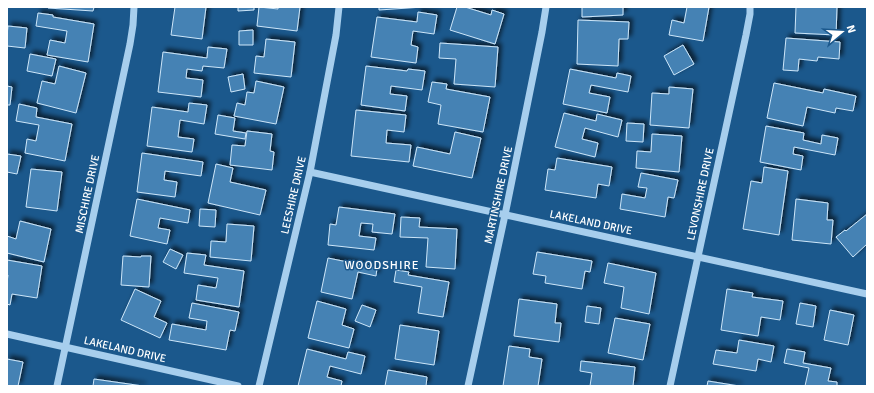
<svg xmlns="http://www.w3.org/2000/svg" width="874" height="393" font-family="Signika,sans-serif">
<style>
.building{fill:#4482b4;stroke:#cde6f9;filter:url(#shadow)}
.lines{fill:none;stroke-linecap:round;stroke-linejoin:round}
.minor{stroke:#a7ceed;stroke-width:7}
.labels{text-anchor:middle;stroke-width:3;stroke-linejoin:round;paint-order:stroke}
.street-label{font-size:11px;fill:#fff;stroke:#1b588c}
.neighbourhood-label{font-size:12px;letter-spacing:1px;fill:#fff;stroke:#1b588c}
</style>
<defs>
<filter id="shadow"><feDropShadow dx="3.5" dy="-3.5" stdDeviation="2" flood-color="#0009"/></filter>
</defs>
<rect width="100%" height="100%" fill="#1b588c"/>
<g class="building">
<polygon points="48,7 94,7 93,11 48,8"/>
<polygon points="175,7 206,7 202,39 171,35"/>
<polygon points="238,7 254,7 254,10 238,11"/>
<polygon points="259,7 278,9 278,7 300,7 297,31 257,26"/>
<polygon points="379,7 423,7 379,10"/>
<polygon points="457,7 465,7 491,15 492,10 504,14 495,44 450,30"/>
<polygon points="582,7 623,7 623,15 582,17"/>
<polygon points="687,7 709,7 703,41 669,35 672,20 684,23"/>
<polygon points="796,7 837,7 836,35 795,33"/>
<polygon points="418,12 437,15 434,34 413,31 411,45 418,47 416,63 371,57 377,17 417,22"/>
<polygon points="38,13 53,15 53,17 94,24 88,62 47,55 50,40 65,43 67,31 36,26"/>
<polygon points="578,20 629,22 628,39 619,39 618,66 577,64"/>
<polygon points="8,26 27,28 25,48 7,46 7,36"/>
<polygon points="253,30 253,45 239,45 239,31"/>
<polygon points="786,38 840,42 839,59 818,57 817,61 799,59 798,71 783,70"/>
<polygon points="266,39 295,42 291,77 254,73 256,56 264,57"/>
<polygon points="440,43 498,47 495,87 454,84 456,59 439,58"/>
<polygon points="683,45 694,64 674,75 664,56"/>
<polygon points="208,47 227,49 224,68 203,66 202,71 187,69 186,78 203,80 201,97 158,92 163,52 207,58"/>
<polygon points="30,54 56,59 52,76 27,71"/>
<polygon points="59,66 86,73 76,113 37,103 42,81 55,84"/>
<polygon points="366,66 407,71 408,69 425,71 422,90 391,86 390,94 407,96 405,111 361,105"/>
<polygon points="570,69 616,78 617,73 631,76 628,92 591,85 589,93 610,97 607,113 563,104"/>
<polygon points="243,74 245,89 231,92 228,77"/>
<polygon points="256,81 284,87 276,124 234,116 237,103 245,105 247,92 254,93"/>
<polygon points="432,82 447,84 446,89 490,97 483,132 438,124 441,105 428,102"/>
<polygon points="774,83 823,93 824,89 856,96 853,111 836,108 835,113 807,107 803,126 767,118"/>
<polygon points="7,86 12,87 10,105 7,105"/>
<polygon points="669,87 693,89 689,128 650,125 652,93 669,94"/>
<polygon points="189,103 207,105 204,124 180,120 178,137 194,139 192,152 147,146 152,107 188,112"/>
<polygon points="19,104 37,108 36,117 72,124 65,161 25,153 27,139 36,141 39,125 16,121"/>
<polygon points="356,110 406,115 404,132 387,130 386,143 411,145 409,162 351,156"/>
<polygon points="564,113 596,121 597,114 622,120 618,137 585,128 582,139 598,143 595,157 555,147"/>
<polygon points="218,115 235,118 233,131 246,133 245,139 215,134"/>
<polygon points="627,123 644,124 643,142 626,141"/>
<polygon points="766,126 804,133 803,140 821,144 822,135 838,138 835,155 794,147 793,154 803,156 801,170 760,162"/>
<polygon points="247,131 272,134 270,151 274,152 272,170 230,165 232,145 245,146"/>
<polygon points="455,132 481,138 472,178 413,166 417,147 450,154"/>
<polygon points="652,134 682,136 679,172 636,168 637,151 651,152"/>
<polygon points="142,153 203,162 201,176 165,171 164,180 177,182 175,197 137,192"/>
<polygon points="7,154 21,156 17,174 7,172"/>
<polygon points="557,158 612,167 609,186 598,184 596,198 545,190 548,169 555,170"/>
<polygon points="216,164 233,168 230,182 266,190 260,215 208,203"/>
<polygon points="764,167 788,171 779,235 743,229 751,181 762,183"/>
<polygon points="31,169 62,172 57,211 26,207"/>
<polygon points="641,173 678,180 674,198 668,197 665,217 620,209 622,194 645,198 647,188 638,187"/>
<polygon points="137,199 190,210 188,223 160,218 158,228 170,230 167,244 130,236"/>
<polygon points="796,199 828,203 827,220 833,220 831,244 792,240"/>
<polygon points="339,207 395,214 392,234 372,232 373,224 361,223 359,236 376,238 374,250 328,245 330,224 336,225"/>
<polygon points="200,209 216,210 215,227 199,226"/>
<polygon points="867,214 867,244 853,257 836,237 845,230 846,231"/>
<polygon points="401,217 420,218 419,227 457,229 455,269 426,267 428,238 400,237"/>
<polygon points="20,221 51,229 44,262 7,253 7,236 16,239"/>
<polygon points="227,224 254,226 251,261 210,257 211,241 226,242"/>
<polygon points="170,249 183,255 176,269 163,262"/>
<polygon points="537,252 592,261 590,272 585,271 582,289 545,283 546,276 533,274"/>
<polygon points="187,253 206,255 204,265 244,271 239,307 196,300 198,285 216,288 218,278 184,273"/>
<polygon points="123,256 141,257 141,256 151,256 149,287 121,285"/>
<polygon points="328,258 377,268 376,276 358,272 352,299 321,292"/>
<polygon points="7,260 42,266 37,298 12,294 10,305 7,304 7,283 8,275 7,274"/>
<polygon points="608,263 656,273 649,314 621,308 624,287 604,283"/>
<polygon points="396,270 409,272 408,275 449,282 443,317 418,313 422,287 394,282"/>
<polygon points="135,289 161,301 154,317 167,323 160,338 121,320"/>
<polygon points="727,289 753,293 752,297 783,301 780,320 761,317 758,336 721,330"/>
<polygon points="519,299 557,304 555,323 561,323 559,342 514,336"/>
<polygon points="317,301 346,309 342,325 354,329 349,348 308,338"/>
<polygon points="192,303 239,312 235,331 230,330 226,350 169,340 172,324 206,330 207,321 189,318"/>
<polygon points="800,303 816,306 813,327 796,324"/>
<polygon points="362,305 376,310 370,327 355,321"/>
<polygon points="587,306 601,308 599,324 585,322"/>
<polygon points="830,310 854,315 848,345 824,340"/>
<polygon points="615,318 650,324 643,360 608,353"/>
<polygon points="400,325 439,331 434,365 395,359"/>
<polygon points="739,340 774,346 771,362 758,359 756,371 713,364 716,350 737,353"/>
<polygon points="509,346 530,349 529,357 542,359 538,386 503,386"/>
<polygon points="307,349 346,359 348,352 365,356 361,374 330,366 327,377 342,381 341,386 298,386"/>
<polygon points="787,349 805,352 803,363 831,368 828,381 837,382 837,386 805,386 809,368 784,363"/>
<polygon points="7,359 23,362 18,386 7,386"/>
<polygon points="581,361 635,367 633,386 590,386 592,373 580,371"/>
<polygon points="388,370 427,377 426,386 385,386"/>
<polygon points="94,379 143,386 93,386"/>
<polygon points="708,381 739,386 707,386"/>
</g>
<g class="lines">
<g class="minor">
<polyline points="310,172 867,294"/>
<polyline points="7,334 238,386"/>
<polyline points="57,386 130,44 133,25 134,7"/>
<polyline points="259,386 310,172 336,35 339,7"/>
<polyline points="468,386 505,215 542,32 546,7"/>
<polyline points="670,386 746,35 750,14 750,7"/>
</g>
</g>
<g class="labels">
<g class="street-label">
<text transform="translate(87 194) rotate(-78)" y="4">MISCHIRE DRIVE</text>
<text transform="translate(700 194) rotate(-78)" y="4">LEVONSHIRE DRIVE</text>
<text transform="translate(293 195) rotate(-77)" y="4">LEESHIRE DRIVE</text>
<text transform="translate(498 195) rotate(-78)" y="4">MARTINSHIRE DRIVE</text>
<text transform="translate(591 222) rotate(12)" y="4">LAKELAND DRIVE</text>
<text transform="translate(125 349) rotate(13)" y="4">LAKELAND DRIVE</text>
</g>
<g class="neighbourhood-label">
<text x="382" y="269">WOODSHIRE</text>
</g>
</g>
<rect width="874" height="393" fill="none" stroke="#ffffff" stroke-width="16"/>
<g transform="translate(842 32) rotate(72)" stroke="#1b588c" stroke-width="3" paint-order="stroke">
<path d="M0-3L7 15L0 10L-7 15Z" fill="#ffffff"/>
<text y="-6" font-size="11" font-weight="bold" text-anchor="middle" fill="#ffffff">N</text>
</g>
</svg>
